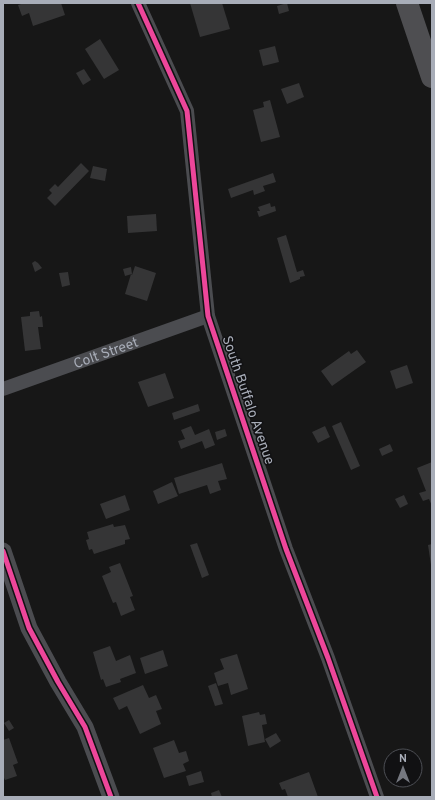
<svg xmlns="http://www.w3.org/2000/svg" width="435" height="800" font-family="Overpass,sans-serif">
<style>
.building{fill:#353536}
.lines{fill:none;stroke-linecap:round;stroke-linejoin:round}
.minor{stroke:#4b4c50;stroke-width:14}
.tertiary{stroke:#4b4c50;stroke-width:17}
.motorway{stroke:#4e4e51;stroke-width:22}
.cycleway-casing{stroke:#111113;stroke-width:8}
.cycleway{stroke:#ed469a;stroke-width:5}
.labels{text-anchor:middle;stroke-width:3;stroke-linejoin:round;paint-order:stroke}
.street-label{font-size:14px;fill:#a8adb8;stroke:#111113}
</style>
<rect width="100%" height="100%" fill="#171717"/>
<g class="building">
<polygon points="24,3 61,3 65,15 33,26 29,13 22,16 18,5"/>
<polygon points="190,3 222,3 230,29 200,37"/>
<polygon points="287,3 289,11 279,14 277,6"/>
<polygon points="100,39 119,70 104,79 85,49"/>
<polygon points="275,46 279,62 263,66 259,50"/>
<polygon points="84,69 91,80 83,85 76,73"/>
<polygon points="299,83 304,97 287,104 281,89"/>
<polygon points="270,100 280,137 261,142 253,110 264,107 263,102"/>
<polygon points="81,163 89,171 55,206 47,198 52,193 49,190 55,184 58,187"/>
<polygon points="93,166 107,169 105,181 90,178"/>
<polygon points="273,173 276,182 263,186 265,191 254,195 253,190 231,198 228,189"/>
<polygon points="270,203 271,207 275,206 276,211 259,217 257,211 260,211 258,207"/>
<polygon points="156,214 157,231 128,233 127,216"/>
<polygon points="286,235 297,272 303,270 305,276 300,277 300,279 290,283 277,238"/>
<polygon points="35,261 38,263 42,268 35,272 32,263"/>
<polygon points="135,266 156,273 147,301 125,294 131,274 132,275"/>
<polygon points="131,267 132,274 125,276 123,269"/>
<polygon points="68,272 70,285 62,287 59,273"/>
<polygon points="39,311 40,317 42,316 43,327 38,327 41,349 25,351 21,317 30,316 30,312"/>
<polygon points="357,350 366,362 332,386 321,371 349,351 351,354"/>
<polygon points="407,365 413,383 396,389 390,371"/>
<polygon points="165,373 174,398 148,407 138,382"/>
<polygon points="198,404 200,411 174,420 172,413"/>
<polygon points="341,422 360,466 351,470 332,426"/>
<polygon points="191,426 195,435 209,429 215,445 205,449 202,441 181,449 178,441 185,439 181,430"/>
<polygon points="325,426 330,437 318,443 312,432"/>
<polygon points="225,429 227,436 217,440 215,432"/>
<polygon points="390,444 393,451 382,456 379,449"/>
<polygon points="432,462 432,506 429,499 423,501 419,493 426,491 417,468"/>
<polygon points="222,463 227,479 218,481 221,490 210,494 207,485 179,494 174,478"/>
<polygon points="172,482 178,496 158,504 153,491"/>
<polygon points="125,495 130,510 106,519 100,504"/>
<polygon points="404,495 408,504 400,508 395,499"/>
<polygon points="113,524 114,527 125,525 130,539 125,540 125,544 94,554 92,549 89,550 86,540 89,539 87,532"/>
<polygon points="197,543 209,575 202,578 190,545"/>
<polygon points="432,544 432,565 431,565 428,545"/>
<polygon points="120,563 133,596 130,597 135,610 121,616 116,602 113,603 102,576 111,572 109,567"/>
<polygon points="110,646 116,661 130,655 136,673 120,679 121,682 106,687 103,679 101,680 93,652"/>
<polygon points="163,650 168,666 145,674 140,658"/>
<polygon points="237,654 248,689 231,695 228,683 218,686 214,673 224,669 220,659"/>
<polygon points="216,683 223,704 215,706 208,686"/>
<polygon points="143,685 149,698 156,695 162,709 156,711 161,724 140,734 127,706 119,710 113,698"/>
<polygon points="259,712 260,715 265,714 267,724 262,725 265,742 248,746 242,716"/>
<polygon points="9,720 14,728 9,731 4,723"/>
<polygon points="276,733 281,741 270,748 265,739"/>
<polygon points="9,738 18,763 13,765 17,776 5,780 3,776 3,740"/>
<polygon points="174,740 179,753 186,751 189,761 183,764 186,771 164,778 153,748"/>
<polygon points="201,771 204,782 189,786 186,776"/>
<polygon points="309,772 318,797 288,797 285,789 282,790 279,783"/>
<polygon points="219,790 222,797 212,797 211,793"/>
</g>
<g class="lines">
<g class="minor">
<polyline points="138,3 187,111 208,316 286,549 328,658 377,797"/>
<path id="s1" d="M3,389L208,316"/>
</g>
<polyline class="tertiary" points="3,551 29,628 58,682 85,727 111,797"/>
<polyline class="motorway" points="407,3 432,77"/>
<defs>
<g id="cycleway">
<polyline points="138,3 187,111 208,316 286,549 328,658 377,797"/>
<polyline points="3,551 29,628 58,682 85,727 111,797"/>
</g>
</defs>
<use href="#cycleway" class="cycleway-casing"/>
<use href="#cycleway" class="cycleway"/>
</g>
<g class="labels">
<g class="street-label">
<text dy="5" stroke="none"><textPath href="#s1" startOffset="109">Colt Street</textPath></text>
<text transform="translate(249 400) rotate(71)" y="5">South Buffalo Avenue</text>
</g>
</g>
<rect width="435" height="800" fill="none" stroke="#a8adb8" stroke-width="8"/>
<g transform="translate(403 768)"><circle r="19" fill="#111113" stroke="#4d4f55"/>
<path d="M0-3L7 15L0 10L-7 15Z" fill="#757880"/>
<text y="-6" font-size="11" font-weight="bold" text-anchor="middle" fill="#a8adb8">N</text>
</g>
</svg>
